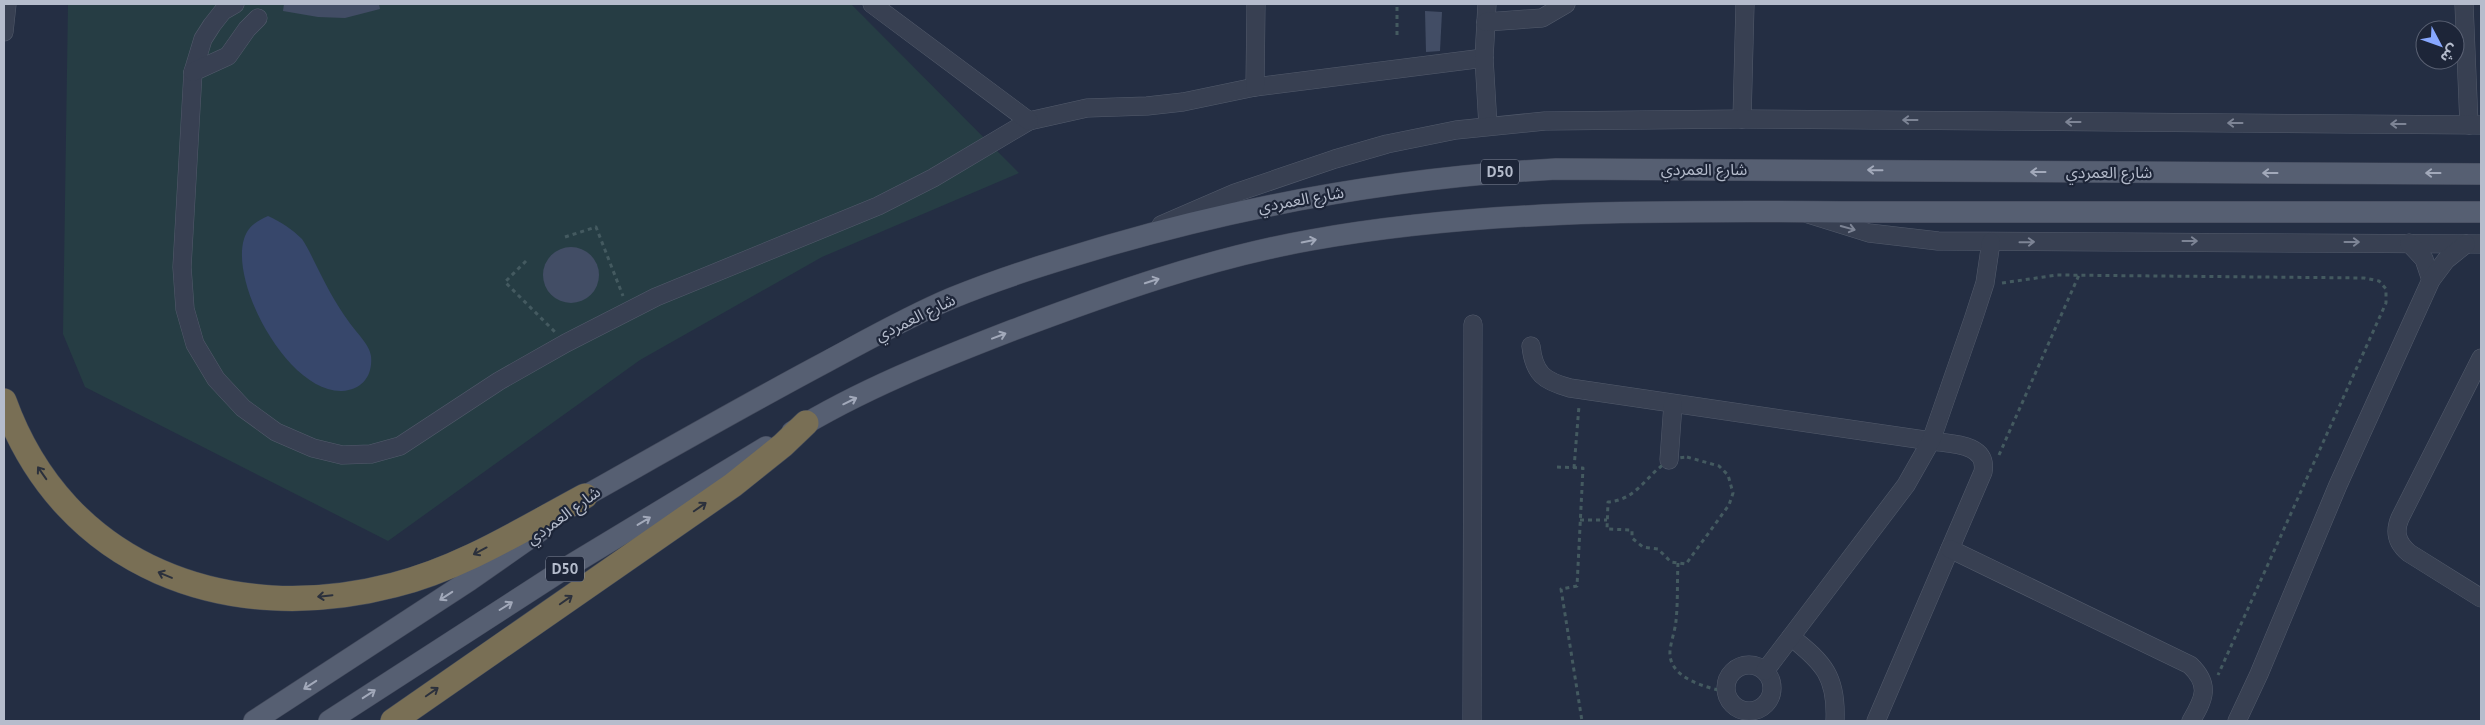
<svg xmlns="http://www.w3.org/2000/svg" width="2485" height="725" font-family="'PT Sans','Noto Sans Arabic',sans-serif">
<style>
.green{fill:#263d44}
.water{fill:#37476b}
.building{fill:#424d65}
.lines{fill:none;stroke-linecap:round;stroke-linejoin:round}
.minor-casing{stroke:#535b6c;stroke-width:19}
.major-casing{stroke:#42495b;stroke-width:22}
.highway-casing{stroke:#404859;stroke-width:26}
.path{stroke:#445a60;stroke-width:3;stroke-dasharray:4 4;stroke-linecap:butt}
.minor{stroke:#384052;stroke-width:18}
.major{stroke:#565f72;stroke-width:21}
.highway{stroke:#796f55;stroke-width:25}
.oneway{stroke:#7d8495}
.oneway2{stroke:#a2a9ba}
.oneway3{stroke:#2b303c}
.labels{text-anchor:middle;stroke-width:4.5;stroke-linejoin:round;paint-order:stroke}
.shield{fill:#1d2538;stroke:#878fa0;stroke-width:1}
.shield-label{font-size:15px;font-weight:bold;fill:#b5bccc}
.street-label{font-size:16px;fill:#b5bccc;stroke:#1d2538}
</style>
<rect width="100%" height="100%" fill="#242e43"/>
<polygon class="green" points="68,4 851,4 1019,173 822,257 640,360 388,541 85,387 63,334"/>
<path class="water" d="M268,216C281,222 292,229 302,239C307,246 311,255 315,263C325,283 335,303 349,322C355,331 370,345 371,356C373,376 362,390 342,391C289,393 230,285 244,239C248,226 257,221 268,216Z"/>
<g class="building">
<polygon points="284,4 379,4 380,9 345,18 318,17 283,11"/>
<polygon points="1425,11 1442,12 1440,51 1426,52"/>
<circle cx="571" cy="275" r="28"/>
</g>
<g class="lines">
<defs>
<g id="minor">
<polyline points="235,4 223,11 212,25 203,39 193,72 182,267 185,309 195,344 216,379 243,408 276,432 313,448 342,455 371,454 400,446 499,381 566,343 656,297 878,206 933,178 1029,121 1087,108 1147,106 1183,102 1255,87 1484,58"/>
<polyline points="872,4 1029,121"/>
<polyline points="1487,4 1484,58 1488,126"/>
<polyline points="2464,4 2469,125"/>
<polyline points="1486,22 1542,18 1566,4"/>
<polyline points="4,32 7,4"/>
<polyline points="193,72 228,56 247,29 258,18"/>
<polyline points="1255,87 1256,4"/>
<polyline points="1742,119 1745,4"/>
<polyline points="1808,214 1869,233 1938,241 2481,244"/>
<polyline points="1161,225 1235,193 1335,159 1387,144 1456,130 1545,121 1742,119 2481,125"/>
<polyline points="2409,243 2424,259 2431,280"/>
<path d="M1531,346C1534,374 1544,381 1570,388L1931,441C1951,444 1988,443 1983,472L1876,721"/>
<path d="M2481,358L2400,518C2394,532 2397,543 2409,553L2481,598"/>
<polyline points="1669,460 1673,404"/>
<path d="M1950,549L2190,665C2211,685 2204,699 2191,721"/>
<path d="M1791,637C1824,663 1837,677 1835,721"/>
<circle cx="1749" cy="688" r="23"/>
<polyline points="1765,671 1906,485 1931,441 1973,320 1985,283 1991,242"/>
<polyline points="1472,721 1473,324"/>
<polyline points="2237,721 2259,674 2338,485 2431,280 2446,260 2466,244"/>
</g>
<g id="major">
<path d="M792,432C860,390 938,359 1013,330C1109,294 1209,258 1311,240C1506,205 1703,212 1900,212C2094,212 2287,212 2481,212"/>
<path d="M572,506L585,496C665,451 745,405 826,362C867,340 909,316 952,298C1003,277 1056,261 1110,245C1256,203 1404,177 1556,169L2481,174"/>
<polyline points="254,721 470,580 540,531"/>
<polyline points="329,721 561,571 766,447"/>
</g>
<g id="highway">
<path d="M4,401C64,568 229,628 394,585C462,568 523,529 585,496"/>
<polyline points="393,721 733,485 783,445 806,423"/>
</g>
</defs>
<use href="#minor" class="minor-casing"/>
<use href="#major" class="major-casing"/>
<use href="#highway" class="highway-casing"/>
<g class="path">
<polyline points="1397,35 1397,4"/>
<polyline points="565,237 596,227 623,296"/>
<polyline points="526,261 505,282 555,332"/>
<polyline points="2002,283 2057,275 2364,278 2379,281 2386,289 2386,303 2218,675"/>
<polyline points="1999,455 2079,275"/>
<path d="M1687,457L1719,466L1728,475L1733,493L1729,505L1686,564L1671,562L1658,549L1643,547L1632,538V530L1607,529L1608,502C1646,499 1650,458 1687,457Z"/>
<polyline points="1557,467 1583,468 1577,586 1561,589 1582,721"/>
<polyline points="1574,468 1579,406"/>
<polyline points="1580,520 1607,520"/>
<path d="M1678,563C1677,582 1678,602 1676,621C1675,631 1671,641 1670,651C1668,678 1705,687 1726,692"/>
</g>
<use href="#minor" class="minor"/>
<use href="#major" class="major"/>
<use href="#highway" class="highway"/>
</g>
<defs><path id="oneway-shaft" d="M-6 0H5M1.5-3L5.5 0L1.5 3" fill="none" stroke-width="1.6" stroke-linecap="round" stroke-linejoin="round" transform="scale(1.25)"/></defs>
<g class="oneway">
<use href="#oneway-shaft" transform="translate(1910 120) rotate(-180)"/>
<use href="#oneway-shaft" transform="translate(2073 122) rotate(-180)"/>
<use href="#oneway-shaft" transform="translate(2235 123) rotate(-180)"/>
<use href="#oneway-shaft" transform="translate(2398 124) rotate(-180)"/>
<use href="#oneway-shaft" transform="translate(1848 228) rotate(15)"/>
<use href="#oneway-shaft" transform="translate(2190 241)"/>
<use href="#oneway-shaft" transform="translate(2027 242) rotate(-1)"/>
<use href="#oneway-shaft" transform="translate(2352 242)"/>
</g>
<g class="oneway2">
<use href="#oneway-shaft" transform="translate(1875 170) rotate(-179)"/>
<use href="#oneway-shaft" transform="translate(2038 172) rotate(-180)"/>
<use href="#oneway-shaft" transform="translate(2270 173) rotate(-180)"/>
<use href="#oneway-shaft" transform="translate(2433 173) rotate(-180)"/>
<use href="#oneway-shaft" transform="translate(1309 241) rotate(-11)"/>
<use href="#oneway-shaft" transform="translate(1152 281) rotate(-18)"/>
<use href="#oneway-shaft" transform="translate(999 336) rotate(-21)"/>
<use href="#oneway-shaft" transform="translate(850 401) rotate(-26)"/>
<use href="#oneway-shaft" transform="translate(644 521) rotate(-31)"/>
<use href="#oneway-shaft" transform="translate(446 596) rotate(147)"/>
<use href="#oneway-shaft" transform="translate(506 606) rotate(-32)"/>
<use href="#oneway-shaft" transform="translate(310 685) rotate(147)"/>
<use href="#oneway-shaft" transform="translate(369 694) rotate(-33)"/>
</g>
<g class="oneway3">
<use href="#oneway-shaft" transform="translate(42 473) rotate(-125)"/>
<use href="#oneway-shaft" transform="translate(700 507) rotate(-35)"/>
<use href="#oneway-shaft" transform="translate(480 551) rotate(152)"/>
<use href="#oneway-shaft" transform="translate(165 575) rotate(-157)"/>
<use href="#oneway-shaft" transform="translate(325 596) rotate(174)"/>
<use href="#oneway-shaft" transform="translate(566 600) rotate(-35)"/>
<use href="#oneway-shaft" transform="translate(432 692) rotate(-35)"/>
</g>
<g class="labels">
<g class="shield">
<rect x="1481" y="159.5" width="38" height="25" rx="4"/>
<rect x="546" y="556.5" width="38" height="25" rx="4"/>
</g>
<g class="shield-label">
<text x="1500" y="177">D50</text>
<text x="565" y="574">D50</text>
</g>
<g class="street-label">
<text x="1704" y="175">شارع العمردي</text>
<text x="2109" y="178">شارع العمردي</text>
<text transform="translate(1301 199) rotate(-10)" y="6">شارع العمردي</text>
<text transform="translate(915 317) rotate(-26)" y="6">شارع العمردي</text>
<text transform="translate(563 515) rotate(-36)" y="6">شارع العمردي</text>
</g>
</g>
<rect width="2485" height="725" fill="none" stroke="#b5bccc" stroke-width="10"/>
<g transform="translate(2440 45) rotate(131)"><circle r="24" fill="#1d2538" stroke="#5a6173"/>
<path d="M0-4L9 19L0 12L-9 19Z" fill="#88a8ff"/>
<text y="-8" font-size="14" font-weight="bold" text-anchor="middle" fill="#b5bccc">ش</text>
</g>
</svg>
